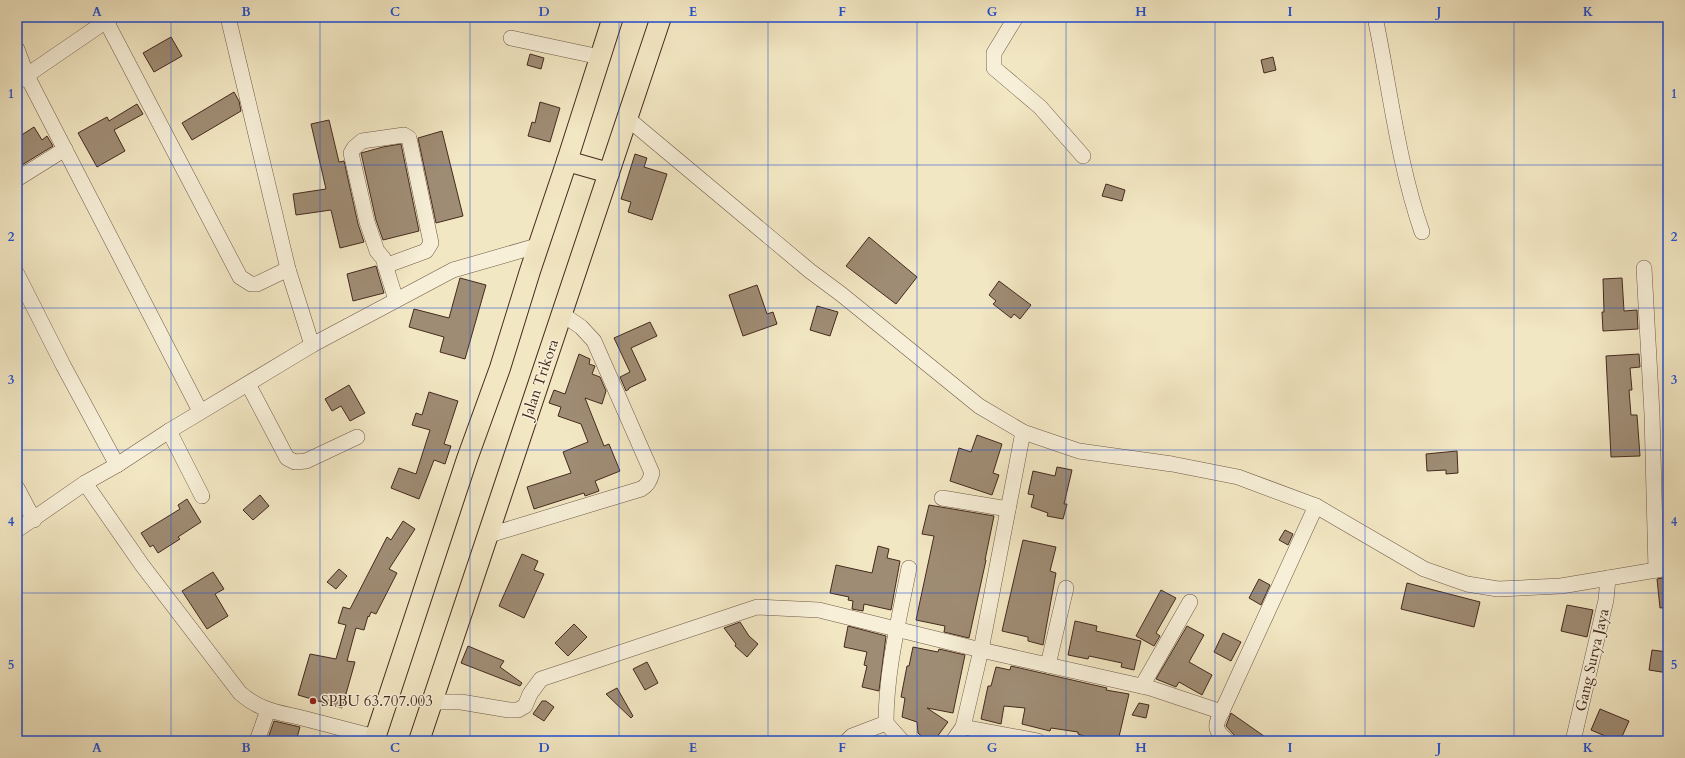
<svg xmlns="http://www.w3.org/2000/svg" width="1685" height="758" font-family="Cardo,serif">
<style>
.building{fill:#9f8c74;stroke:#452a1e}
.lines{fill:none;stroke-linecap:round;stroke-linejoin:round}
.minor-casing{stroke:#705947;stroke-width:16}
.major-casing{stroke:#452a1e;stroke-width:22}
.minor{stroke:#f7efd8;stroke-width:15}
.major{stroke:#f2e7c3;stroke-width:20}
.grid{fill:none;stroke:#1d4ed8;stroke-width:1;stroke-opacity:0.55}
.poi-dot{fill:#8f2418;stroke:#f7efd8;stroke-width:1.5}
.labels{text-anchor:middle;stroke-width:3;stroke-linejoin:round;paint-order:stroke}
.street-label{font-size:15px;fill:#452a1e;stroke:#f7efd8}
.poi-label{font-size:15px;fill:#452a1e;stroke:#f7efd8;text-anchor:start}
.neatline{fill:none;stroke:#1d4ed8;stroke-width:1.5}
.grid-label{font-size:13px;text-anchor:middle;font-weight:bold;fill:#1d4ed8}
</style>
<rect width="100%" height="100%" fill="#f2e7c3"/>
<filter id="stains"><feTurbulence type="fractalNoise" baseFrequency=".005" numOctaves="4"/><feColorMatrix values="0 0 0 0 .2 0 0 0 0 .09 0 0 0 0 .02 0 0 0 .5 -.17"/></filter>
<radialGradient id="worn" r=".72"><stop offset=".6" stop-color="#630" stop-opacity="0"/><stop offset="1" stop-color="#630" stop-opacity=".3"/></radialGradient>
<g class="building">
<polygon points="171,37 182,56 154,72 143,53"/>
<polygon points="530,54 544,58 541,69 527,65"/>
<polygon points="1273,57 1276,70 1264,73 1261,60"/>
<polygon points="234,92 239,101 241,111 192,140 182,123"/>
<polygon points="540,102 560,108 550,142 528,136 532,122 535,123"/>
<polygon points="137,104 143,114 114,130 125,151 97,167 78,133 107,117 109,121"/>
<polygon points="329,120 339,162 344,161 358,224 364,242 340,248 331,210 296,215 293,194 326,189 311,124"/>
<polygon points="34,127 42,140 47,136 53,146 17,168 17,138"/>
<polygon points="442,131 463,216 436,223 418,138"/>
<polygon points="401,144 419,231 383,240 376,220 361,153 383,147"/>
<polygon points="635,154 647,158 644,167 667,174 652,220 628,212 631,202 621,199"/>
<polygon points="1106,184 1125,190 1122,201 1102,196"/>
<polygon points="869,237 917,277 896,304 846,266"/>
<polygon points="376,266 384,293 353,301 347,274"/>
<polygon points="460,278 486,285 465,359 440,352 444,337 409,327 414,309 449,318"/>
<polygon points="1622,278 1624,311 1637,310 1638,329 1603,331 1602,312 1604,312 1603,279"/>
<polygon points="999,281 1031,305 1020,319 1014,314 1011,318 993,304 996,301 989,295"/>
<polygon points="757,285 767,314 773,312 777,324 743,336 729,295"/>
<polygon points="817,306 838,312 830,336 810,330"/>
<polygon points="650,322 657,336 631,348 646,380 629,388 629,389 626,391 620,377 630,372 614,338"/>
<polygon points="579,354 590,359 589,364 595,366 592,374 600,377 606,391 602,404 585,398 604,446 609,444 620,471 595,481 599,491 585,496 584,493 534,509 527,487 571,473 563,452 588,442 581,424 558,416 561,407 549,403 554,390 565,394"/>
<polygon points="1639,354 1640,367 1630,368 1632,390 1629,390 1631,415 1637,415 1640,456 1611,457 1606,356"/>
<polygon points="349,385 365,413 350,421 341,406 332,411 325,399"/>
<polygon points="429,392 458,401 444,444 451,446 445,464 434,460 419,499 391,488 399,468 416,474 430,430 412,425 416,413 422,415"/>
<polygon points="977,435 1002,444 993,473 999,475 992,495 950,481 959,448 971,452"/>
<polygon points="1457,451 1458,473 1446,474 1446,470 1427,471 1426,454"/>
<polygon points="1057,467 1072,470 1064,504 1067,504 1063,519 1047,516 1048,513 1031,507 1034,495 1028,494 1033,471 1055,476"/>
<polygon points="260,495 269,506 253,520 243,510"/>
<polygon points="187,499 201,522 178,537 180,539 158,553 153,545 150,547 141,533 180,509 178,505"/>
<polygon points="929,505 994,516 985,560 986,560 969,638 944,632 945,626 916,620 934,536 922,534"/>
<polygon points="403,521 415,529 389,569 397,573 376,614 371,612 369,617 368,616 364,630 356,628 347,661 355,662 342,708 298,695 310,654 336,659 346,625 338,623 343,607 350,609 387,537 391,540"/>
<polygon points="1285,530 1293,534 1288,545 1279,540"/>
<polygon points="1023,540 1056,547 1050,571 1056,573 1043,645 1028,641 1028,637 1002,631"/>
<polygon points="878,546 889,549 887,558 900,561 891,610 864,604 863,611 852,609 853,601 848,600 849,597 830,593 836,565 872,573"/>
<polygon points="522,554 538,561 534,570 544,574 524,618 499,606"/>
<polygon points="339,569 347,576 336,589 327,582"/>
<polygon points="213,572 224,589 215,594 228,616 207,629 182,591"/>
<polygon points="1668,577 1668,607 1660,608 1657,579"/>
<polygon points="1259,579 1270,585 1261,605 1249,598"/>
<polygon points="1407,583 1480,602 1474,627 1401,609"/>
<polygon points="1161,590 1176,598 1156,633 1160,636 1154,646 1136,636"/>
<polygon points="1567,605 1593,610 1587,637 1561,631"/>
<polygon points="1075,621 1097,626 1096,631 1141,641 1134,670 1121,667 1122,663 1089,656 1088,659 1068,655"/>
<polygon points="740,622 749,636 758,644 747,657 735,646 736,644 724,628"/>
<polygon points="574,624 587,637 568,656 555,643"/>
<polygon points="848,626 886,636 879,691 862,687 867,666 864,665 867,652 844,647"/>
<polygon points="1187,626 1204,635 1189,662 1212,675 1202,695 1179,682 1176,687 1156,679"/>
<polygon points="1223,633 1241,642 1231,661 1214,652"/>
<polygon points="468,646 504,661 500,667 522,683 520,686 461,663"/>
<polygon points="913,647 938,652 939,649 965,655 953,713 927,708 948,722 934,741 927,741 918,733 917,722 902,717 905,698 901,697 907,666 909,666"/>
<polygon points="1652,650 1668,652 1668,673 1649,670"/>
<polygon points="647,662 658,683 645,690 633,669"/>
<polygon points="1011,666 1107,688 1106,690 1129,694 1118,741 1099,741 1078,734 1078,732 1051,728 1050,731 1022,724 1025,708 1004,706 1001,724 981,719 988,686 991,686 996,667 1010,670"/>
<polygon points="617,688 633,716 631,718 606,694"/>
<polygon points="542,701 546,701 554,707 544,721 533,714"/>
<polygon points="1139,703 1149,705 1146,718 1132,715"/>
<polygon points="1600,709 1629,721 1620,741 1617,741 1591,730"/>
<polygon points="1231,713 1271,741 1236,741 1234,735 1226,726"/>
<polygon points="274,721 300,727 296,741 267,741"/>
</g>
<g class="lines">
<defs>
<g id="minor">
<polyline points="228,17 288,269 312,345"/>
<polyline points="1016,17 994,53 994,68 1040,107 1083,156"/>
<path d="M1375,17C1390,89 1398,163 1422,232"/>
<polyline points="106,21 240,277 251,284 257,284 288,269"/>
<polyline points="511,38 600,57"/>
<polyline points="17,49 27,76 200,411"/>
<polyline points="17,82 112,17"/>
<polyline points="627,118 810,271 841,294 979,406 1023,432 1079,451 1172,464 1238,477 1316,506 1424,569 1467,584 1498,589 1561,586 1668,568"/>
<polyline points="17,179 65,149"/>
<polyline points="385,266 426,251 431,243 409,138 404,135 362,141 354,148 351,153 367,222 377,251 383,258 396,300"/>
<polyline points="1644,268 1652,414 1656,570"/>
<polyline points="17,274 63,365 117,465"/>
<polyline points="248,384 287,458 295,462 306,461 357,437"/>
<polyline points="169,431 202,496"/>
<path d="M85,483L142,565L240,693C262,712 279,712 306,719C329,725 352,731 375,737"/>
<polyline points="17,488 34,520"/>
<polyline points="942,498 1008,509"/>
<polyline points="17,530 85,483 117,465 169,431 312,345 453,270 540,245"/>
<path d="M486,536L641,489C648,485 650,480 652,473L594,341L581,327L562,314"/>
<polyline points="1048,665 1066,588"/>
<polyline points="1142,686 1190,602"/>
<polyline points="433,702 461,702 509,710 518,710 525,706 530,694 541,679 757,607 819,610 981,650 1150,688 1222,712"/>
<polyline points="963,727 1038,741"/>
<polyline points="257,741 268,710"/>
<polyline points="847,741 852,736 886,723"/>
<path d="M902,741L886,723C886,671 899,619 909,568"/>
<polyline points="953,741 963,727 981,650 1023,432"/>
<path d="M1227,741C1220,734 1214,730 1218,720L1316,506"/>
<polyline points="1573,741 1606,600 1608,578"/>
</g>
<g id="major">
<polyline points="567,161 609,173"/>
<polyline points="374,741 467,459 500,368 530,271 567,161 613,17"/>
<polyline points="419,741 661,17"/>
</g>
</defs>
<use href="#minor" class="minor-casing"/>
<use href="#major" class="major-casing"/>
<use href="#minor" class="minor"/>
<use href="#major" class="major"/>
</g>
<path class="grid" d="M171,17V741M320,17V741M470,17V741M619,17V741M768,17V741M917,17V741M1066,17V741M1215,17V741M1365,17V741M1514,17V741M17,165H1668M17,308H1668M17,450H1668M17,593H1668"/>
<circle class="poi-dot" cx="313" cy="701" r="4"/>
<g class="labels">
<g class="street-label">
<text transform="translate(540 379) rotate(-71)" y="5">Jalan Trikora</text>
<text transform="translate(1592 660) rotate(-77)" y="5">Gang Surya Jaya</text>
</g>
<g class="poi-label">
<text x="321" y="706">SPBU 63.707.003</text>
</g>
</g>
<rect width="1685" height="758" fill="none" stroke="#f2e7c3" stroke-width="44"/>
<rect x="22" y="22" width="1641" height="714" class="neatline"/>
<g class="grid-label">
<text x="97" y="16">A</text>
<text x="246" y="16">B</text>
<text x="395" y="16">C</text>
<text x="544" y="16">D</text>
<text x="693" y="16">E</text>
<text x="842" y="16">F</text>
<text x="992" y="16">G</text>
<text x="1141" y="16">H</text>
<text x="1290" y="16">I</text>
<text x="1439" y="16">J</text>
<text x="1588" y="16">K</text>
<text x="11" y="98">1</text>
<text x="1674" y="98">1</text>
<text x="11" y="241">2</text>
<text x="1674" y="241">2</text>
<text x="11" y="384">3</text>
<text x="1674" y="384">3</text>
<text x="11" y="526">4</text>
<text x="1674" y="526">4</text>
<text x="11" y="669">5</text>
<text x="1674" y="669">5</text>
<text x="97" y="752">A</text>
<text x="246" y="752">B</text>
<text x="395" y="752">C</text>
<text x="544" y="752">D</text>
<text x="693" y="752">E</text>
<text x="842" y="752">F</text>
<text x="992" y="752">G</text>
<text x="1141" y="752">H</text>
<text x="1290" y="752">I</text>
<text x="1439" y="752">J</text>
<text x="1588" y="752">K</text>
</g>
<rect width="100%" height="100%" filter="url(#stains)"/>
<rect width="100%" height="100%" fill="url(#worn)"/>
</svg>
